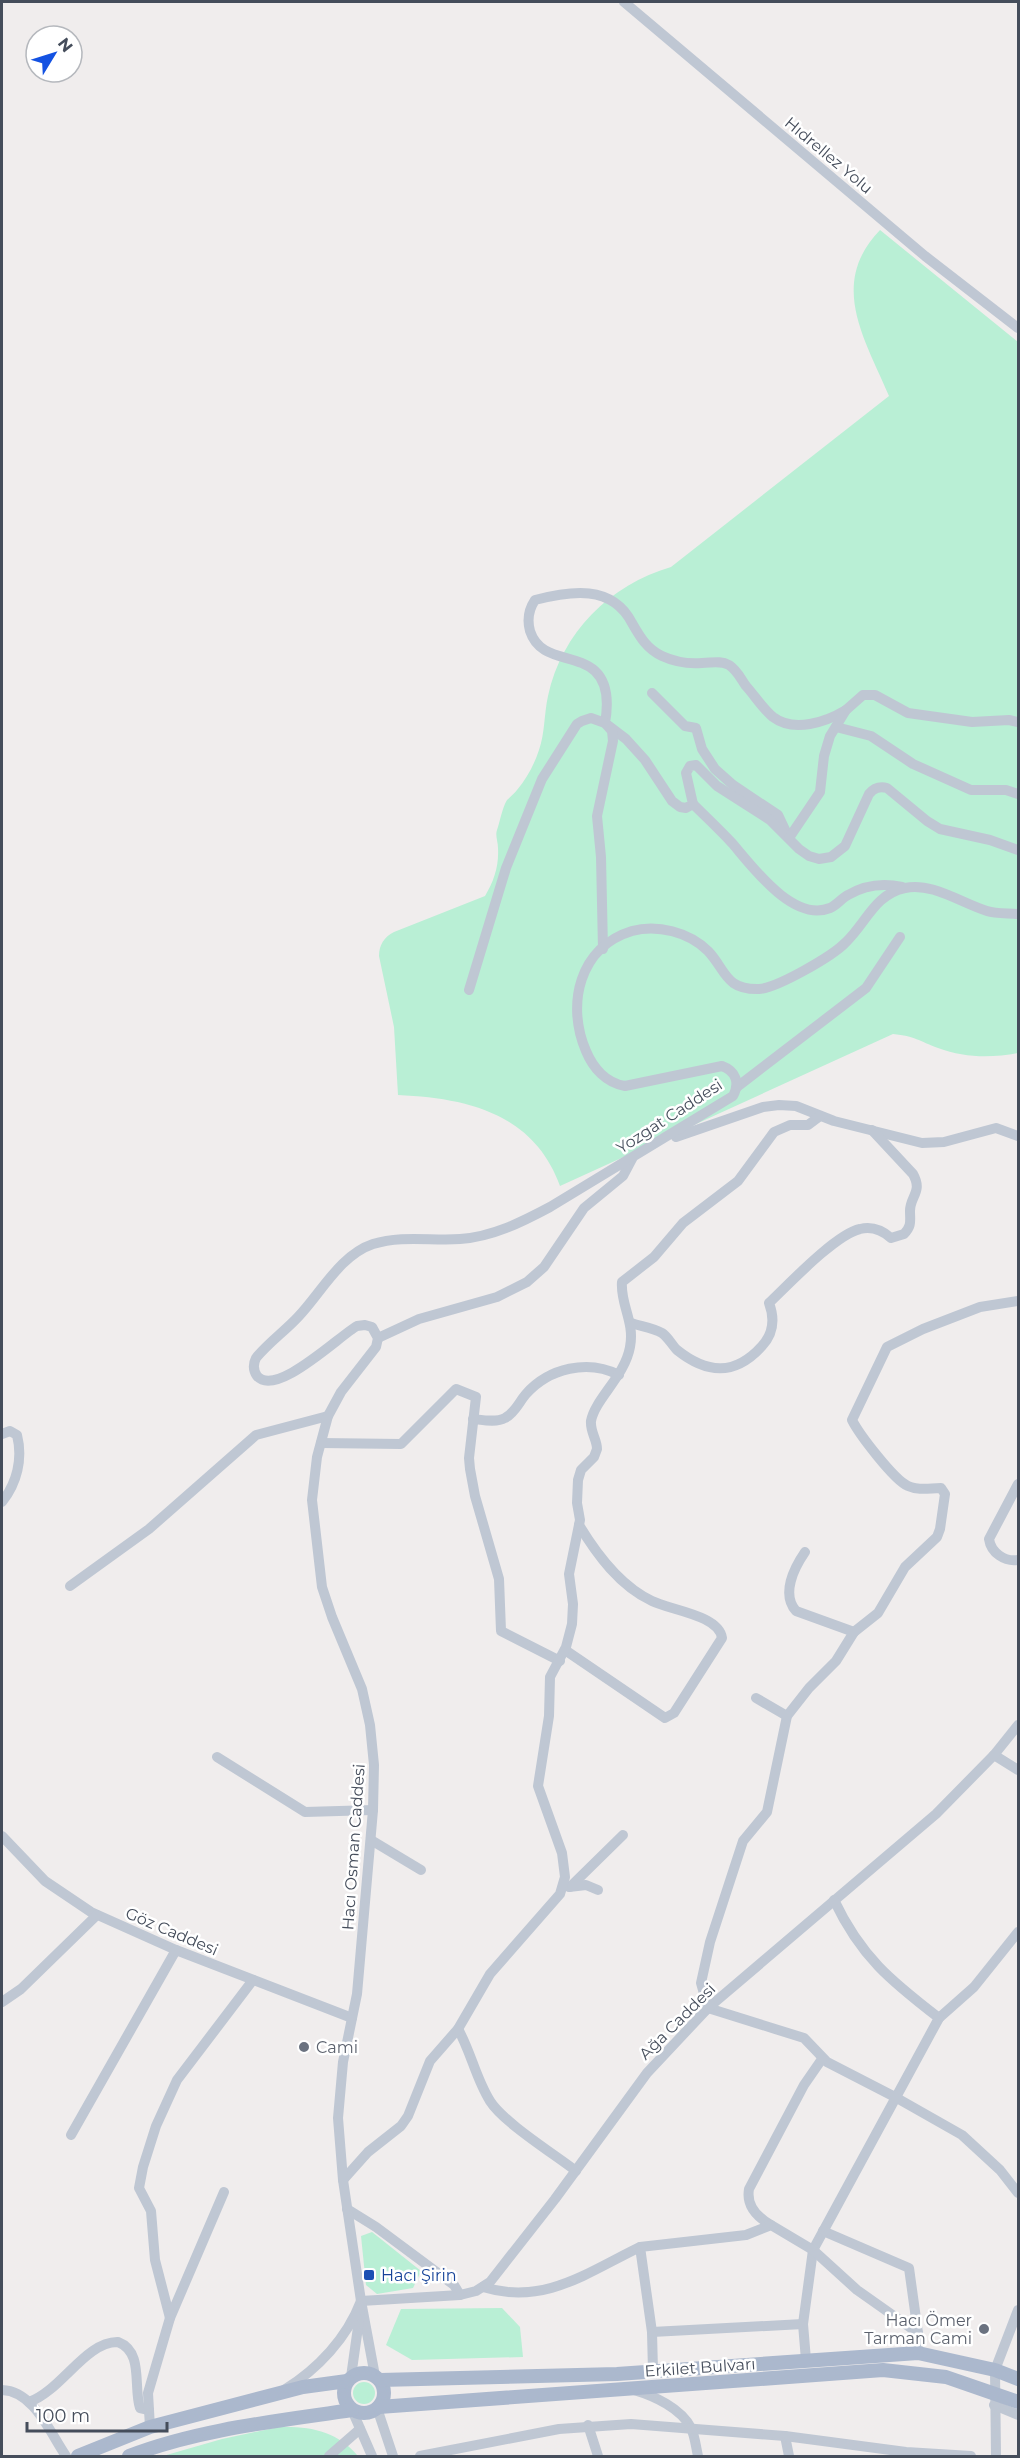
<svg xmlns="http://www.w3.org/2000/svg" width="1020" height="2458" font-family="Montserrat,sans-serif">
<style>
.green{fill:#b9efd5}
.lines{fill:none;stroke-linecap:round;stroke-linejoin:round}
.minor{stroke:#bfc7d3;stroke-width:10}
.major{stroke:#abb8cd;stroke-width:14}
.worship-dot{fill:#6b7280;stroke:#fff;stroke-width:2}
.transit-dot{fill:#1a4fb4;stroke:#fff;stroke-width:2}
.labels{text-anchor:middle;stroke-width:5;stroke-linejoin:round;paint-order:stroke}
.street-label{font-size:16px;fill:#454d5b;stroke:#fff}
.worship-label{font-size:16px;fill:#5b616d;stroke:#fff;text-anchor:start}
.transit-label{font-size:16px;fill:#164399;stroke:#fff;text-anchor:start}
</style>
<rect width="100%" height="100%" fill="#f0eded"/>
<g class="green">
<path d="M880,230L1018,342V1053C991,1058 965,1058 938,1048C919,1041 915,1036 893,1034L560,1186C534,1114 468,1098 398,1095L394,1027L379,956C379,945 384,937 394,932L485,896C494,881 499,866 498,848C498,842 495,835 497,830C500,822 502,808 507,800C510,797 514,794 517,790C527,778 534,765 539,750C545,733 544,714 548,696C562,632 610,585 671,567L889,396C865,339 828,284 880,230Z"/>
<polygon points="372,2232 421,2271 413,2288 377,2294 366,2285 361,2236"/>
<polygon points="502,2308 520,2327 523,2357 412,2360 386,2345 401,2309"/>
<circle cx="364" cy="2393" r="11"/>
<path d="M279,2427C311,2426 337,2431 358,2456H163L222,2439Z"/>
</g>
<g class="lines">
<g class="minor">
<polyline points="624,2 925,256 1018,328"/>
<polyline points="652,693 685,726 696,728 702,749 715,769 733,785 778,815 786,832"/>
<path d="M846,710C826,722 794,733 773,717C763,709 755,696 746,686C741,679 737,670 729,665C720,660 712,663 702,663C689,664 675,662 662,656C647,649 640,637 632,623C612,584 570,591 535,600C529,609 527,620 530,631C540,662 575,653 595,671C609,684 608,706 605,723L626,739L645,760L672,801L680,807L686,808L693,804L686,773L690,766L696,765L717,786L770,820L799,849L809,856L819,859L831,857L845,846L869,794C874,788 879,786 887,788L927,821L940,829L990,840L1018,850"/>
<polyline points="836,727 871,736 913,764 971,790 1006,790 1018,794"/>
<path d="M693,804C706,817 719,829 732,843C752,866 793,923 830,908C837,905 842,898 848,895C865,885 884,883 902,887"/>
<polyline points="789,838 820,792 824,756 830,736 846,710 863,695 875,695 908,713 972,722 1009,720 1018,722"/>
<polyline points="469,990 506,868 542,779 577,724 582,721 591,718 605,723 612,731 613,741 597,816 601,857 603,949"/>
<polyline points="737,1087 866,988 900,937"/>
<polyline points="676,1137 763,1107 779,1105 796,1106 834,1121 922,1143 944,1142 996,1128 1018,1136"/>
<path d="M631,1323C640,1326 654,1328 662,1333C668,1337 672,1345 677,1350C707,1374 735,1376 762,1346C773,1334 775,1319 769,1303C788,1285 836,1234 860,1229C872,1226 882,1230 891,1238L904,1234C912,1226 910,1221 910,1211C910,1196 923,1192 913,1174L872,1130"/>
<polyline points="378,1338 419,1319 497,1297 527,1282 544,1267 584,1208 623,1176 632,1159"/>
<path d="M473,1419C483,1420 496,1423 505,1418C515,1413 519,1402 526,1394C549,1368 588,1359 619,1375"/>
<path d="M2,1434L10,1431L17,1435C23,1459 17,1483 2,1502"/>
<polyline points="321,1443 401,1444 456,1389 476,1397 469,1458 470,1469 475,1496 499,1579 501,1631 560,1661"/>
<path d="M1018,1484L989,1539C991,1553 1005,1562 1018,1560"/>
<path d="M805,1552C794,1568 781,1594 796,1611L854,1632L836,1661L809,1688L787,1716L767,1812L743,1841L710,1942L701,1983L708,2008L804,2038L827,2062L895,2097L962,2135L1000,2170L1018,2193"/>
<polyline points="70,1586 149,1529 256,1435 328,1416"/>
<path d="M854,1632L878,1613L905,1567L937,1537L940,1529L945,1494L941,1488C930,1488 919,1491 908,1486C894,1480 859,1434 852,1420L887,1347L923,1329L980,1307L1018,1301"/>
<path d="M565,1650L665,1718L674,1713L722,1638C719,1615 670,1610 652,1601C620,1586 597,1555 579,1525"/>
<polyline points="756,1698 787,1716"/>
<polyline points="994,1755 1018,1770"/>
<polyline points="217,1757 305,1812 373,1810"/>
<polyline points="2,1836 45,1881 91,1912 176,1950 352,2018"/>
<polyline points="371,1840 421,1870"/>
<polyline points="569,1887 586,1885 598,1890"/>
<polyline points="570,1887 623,1835"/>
<polyline points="2,2002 21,1989 97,1915"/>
<polyline points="939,2018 974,1987 1018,1932"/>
<path d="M458,2029C471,2052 476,2079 490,2101C503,2122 554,2154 576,2171"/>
<polyline points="71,2135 176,1950"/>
<path d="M343,2180L368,2152L401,2126L408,2116L430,2061L458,2029L490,1974L560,1894L565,1877L562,1853L538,1786L549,1716L550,1677L566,1647L572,1624L573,1604L569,1574L580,1520L577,1503L578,1480L581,1470L594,1457L597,1449C597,1439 590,1432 591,1421C595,1399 625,1376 630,1347C635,1322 620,1304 622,1282L654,1257L683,1223L738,1181L774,1132L790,1125H808L820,1116"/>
<polyline points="224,2192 170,2318 155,2260 151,2211 139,2188 143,2167 156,2126 177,2080 253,1980"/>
<polyline points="347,2209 376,2227 454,2285 460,2295"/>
<path d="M771,2225C757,2217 746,2206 749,2189L804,2085L822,2059"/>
<polyline points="823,2231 909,2268 918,2333"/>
<path d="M483,2287C544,2306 588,2272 640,2247"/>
<polyline points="361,2301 460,2295 476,2291 490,2282 555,2199 647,2073 708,2008 936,1814 994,1755 1018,1725"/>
<polyline points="652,2332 803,2324"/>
<path d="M806,2360L803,2324L813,2250L939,2018C891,1981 861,1957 834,1900"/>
<polyline points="653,2371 652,2332 640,2247 746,2235 771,2225 813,2250 857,2290 918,2333 918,2353"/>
<path d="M375,2376L361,2301L343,2180L338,2118L343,2062L357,1994L373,1810L374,1765L370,1725L362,1689L332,1617L322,1587L312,1500L317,1457L328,1416L341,1392L376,1347L378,1338L372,1327L365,1325L357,1326C339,1336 276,1398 257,1376C253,1370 253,1364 256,1358C268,1343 285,1331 298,1317C321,1293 340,1255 373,1244C402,1235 431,1241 460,1239C492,1237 522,1222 550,1207L733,1096C740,1083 736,1071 722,1066L625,1086C606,1083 593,1068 586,1051C566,1005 579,947 632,931C657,924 689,932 708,951C726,970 725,990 759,989C777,988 833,956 846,942C866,923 875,894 905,888C932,882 961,903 987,911C996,914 1008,913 1018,914"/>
<polyline points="351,2377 360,2313"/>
<path d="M2,2390C34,2391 50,2433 66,2456"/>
<path d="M284,2390C318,2369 347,2338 361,2301"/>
<path d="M634,2390C654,2396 681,2408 691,2428C695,2436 696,2448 698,2456"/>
<path d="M29,2402C61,2391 86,2341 118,2342C144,2352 133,2387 140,2408L149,2410"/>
<polyline points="994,2405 1018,2415"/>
<polyline points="377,2408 393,2456"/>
<polyline points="352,2410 372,2456"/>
<polyline points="588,2425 598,2456"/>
<polyline points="150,2427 148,2393 170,2318"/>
<polyline points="785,2436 789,2456"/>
<polyline points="329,2456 360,2429"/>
<polyline points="420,2456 559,2429 631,2424 785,2436 906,2452 971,2456"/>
<polyline points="996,2456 995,2370 1018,2310"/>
</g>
<g class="major">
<circle cx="364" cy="2393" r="20"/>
<polyline points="380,2380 617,2374 918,2353 995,2370 1018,2379"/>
<polyline points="379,2407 883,2370 946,2377 1018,2402"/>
<polyline points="78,2456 150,2427 303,2387 347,2381"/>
<path d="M129,2456C199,2429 278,2421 352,2410"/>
</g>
</g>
<g class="worship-dot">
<circle cx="304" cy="2047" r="6"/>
<circle cx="984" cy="2329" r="6"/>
</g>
<rect class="transit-dot" x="363" y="2269" width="12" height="12" rx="3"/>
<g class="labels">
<g class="street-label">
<text transform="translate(829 155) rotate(40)" y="6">Hıdrellez Yolu</text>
<text transform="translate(669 1116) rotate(-33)" y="6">Yozgat Caddesi</text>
<text transform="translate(353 1847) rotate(-86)" y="6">Hacı Osman Caddesi</text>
<text transform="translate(172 1931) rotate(23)" y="6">Göz Caddesi</text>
<text transform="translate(677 2021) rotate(-45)" y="6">Ağa Caddesi</text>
<text transform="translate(700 2367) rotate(-4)" y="6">Erkilet Bulvarı</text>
</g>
<g class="worship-label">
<text x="316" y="2053">Cami</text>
<text x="972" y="2326" text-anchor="end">Hacı Ömer<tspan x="972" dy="18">Tarman Cami</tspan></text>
</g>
<g class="transit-label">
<text x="381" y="2281">Hacı Şirin</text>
</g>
</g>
<rect width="1020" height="2458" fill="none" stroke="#454d5b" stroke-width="6"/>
<g transform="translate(54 54) rotate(52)"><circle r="28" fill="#ffffff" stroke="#b5b8bd" stroke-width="1.5"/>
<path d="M0-4.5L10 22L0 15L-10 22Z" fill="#1452e2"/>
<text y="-9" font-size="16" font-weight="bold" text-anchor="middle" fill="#454d5b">N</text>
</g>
<path d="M27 2422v9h140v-9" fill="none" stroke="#454d5b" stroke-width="3"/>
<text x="36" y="2422" font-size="18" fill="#454d5b" stroke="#ffffff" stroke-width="4.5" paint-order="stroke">100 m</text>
</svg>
